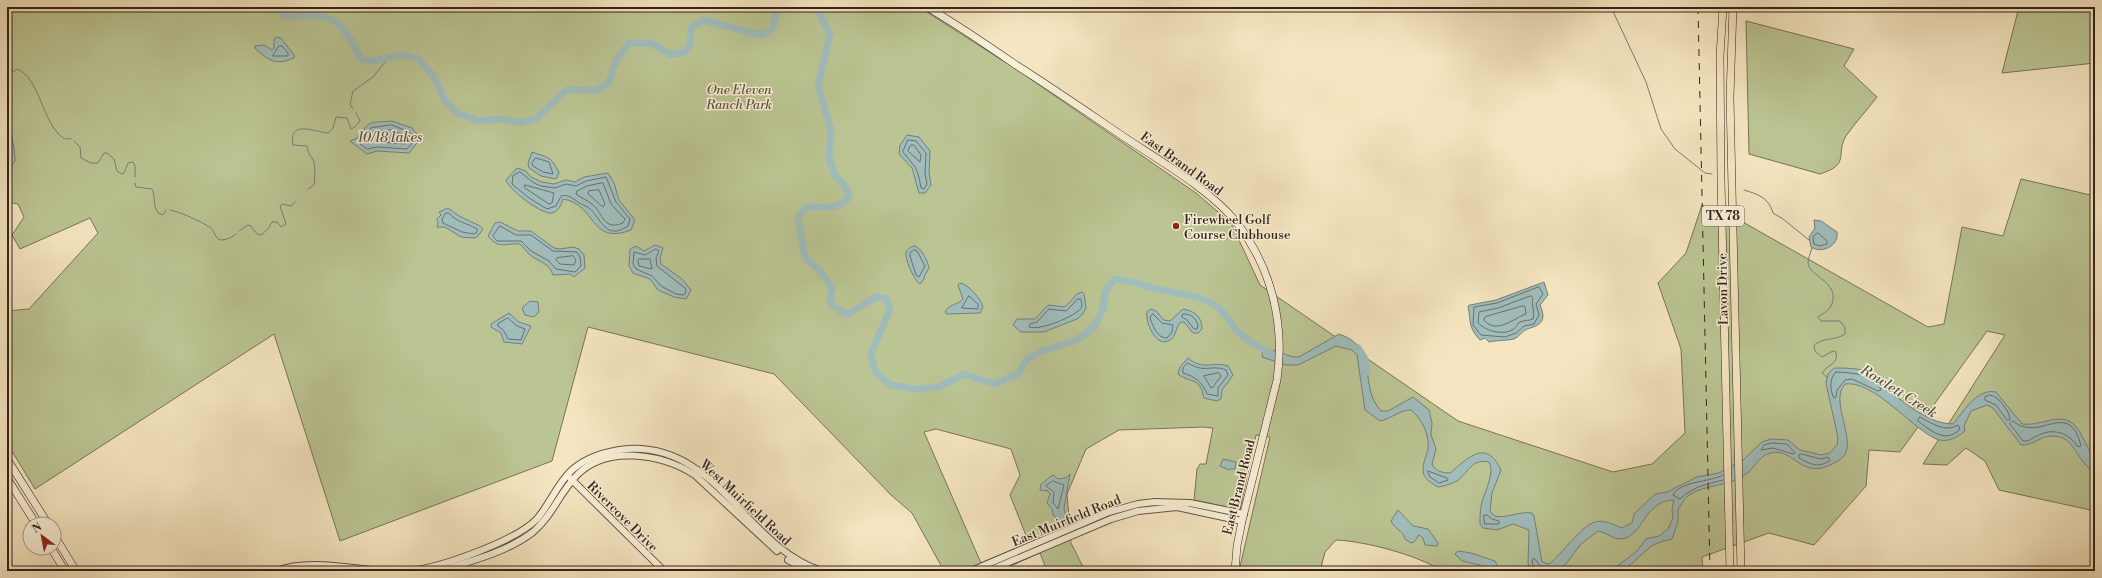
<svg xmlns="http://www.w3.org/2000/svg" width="2102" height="578" font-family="'Libre Bodoni',serif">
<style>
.green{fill:#bbc593;stroke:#787456;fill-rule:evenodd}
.water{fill:#a0bdbc;stroke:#757f7b}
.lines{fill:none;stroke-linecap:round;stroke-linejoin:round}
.shore{stroke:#6a706b;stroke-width:1}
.stream{stroke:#757f7b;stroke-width:1}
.river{stroke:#a0bdbc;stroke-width:7}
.tertiary-casing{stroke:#645444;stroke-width:8}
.secondary-casing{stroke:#34231a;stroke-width:8}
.primary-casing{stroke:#34231a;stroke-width:8}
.tertiary{stroke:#f8efd7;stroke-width:6}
.secondary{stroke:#f8efd7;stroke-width:7}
.primary{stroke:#f5e6c1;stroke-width:7}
.rail{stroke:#34231a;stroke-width:1;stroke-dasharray:7 7;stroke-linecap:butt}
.poi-dot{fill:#8f2418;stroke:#f8efd7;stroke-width:1.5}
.labels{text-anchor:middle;stroke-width:3;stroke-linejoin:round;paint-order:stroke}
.shield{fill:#f8efd7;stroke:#6f6053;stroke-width:1}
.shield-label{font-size:12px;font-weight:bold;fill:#34231a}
.park-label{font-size:13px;font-style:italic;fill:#5c543e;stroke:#f8efd7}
.street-label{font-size:13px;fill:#34231a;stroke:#f8efd7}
.poi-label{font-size:13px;fill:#34231a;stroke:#f8efd7;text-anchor:start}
.water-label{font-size:14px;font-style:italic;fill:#54514b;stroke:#f8efd7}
</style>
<rect width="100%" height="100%" fill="#f5e6c1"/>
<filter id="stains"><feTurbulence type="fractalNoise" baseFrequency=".005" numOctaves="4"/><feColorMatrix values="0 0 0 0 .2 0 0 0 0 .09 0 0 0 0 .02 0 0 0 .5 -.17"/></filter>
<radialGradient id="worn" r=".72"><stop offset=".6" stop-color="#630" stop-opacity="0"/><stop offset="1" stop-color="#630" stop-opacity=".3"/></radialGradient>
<g class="green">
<path d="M9,7H919L1016,69L1196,193L1231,223L1260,285L1458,421L1613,472L1652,464L1685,433L1681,349L1658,283L1686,253L1702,205L1741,221L1928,327L1944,324L1962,227L2003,236L2021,179L2095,196V511L1999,490L1985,461L1966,448L1947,465L1923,464L2005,335L1987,331L1900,452L1869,450L1866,486L1814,545L1769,533L1702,557L1703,571H1442C1418,555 1364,541 1336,540L1325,552L1320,571H1239L1270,437L1256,435L1240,510L1194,500L1197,469L1200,464H1206L1213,428L1203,427L1119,430L1086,449L1067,494L1071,543L1085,571H1047L1040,553L999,571H944L912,513L891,495L774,374L588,327L552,461L340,541L274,334L35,489L7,443V311L29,309L98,233L90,218L20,249L12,235L24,217L18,204L7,202V8ZM936,429L1011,449L1020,475L1010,495L1029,543L981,563L924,432Z"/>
<polygon points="2019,7 2095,7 2095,63 2002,73"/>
<path d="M1746,21L1854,49L1844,66L1877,97C1867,110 1855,123 1846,136C1835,155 1851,164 1820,174L1749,154Z"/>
</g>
<g class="water">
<path d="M277,37L281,38L294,55V58C275,66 268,60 255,48V46L264,45L272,50L274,48V39Z"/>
<path d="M392,121L412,128L417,134V143L409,153L377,151L367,154L350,141C364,137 362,128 369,124C375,121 386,122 392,121Z"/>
<path d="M7,123C12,131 15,152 15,161L11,166H7Z"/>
<polygon points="907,135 919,137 930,151 929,172 931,185 925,193 919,193 912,168 899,154 900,145"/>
<path d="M532,152C549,158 551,156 559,173L556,179L541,176L529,168L528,163Z"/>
<path d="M517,168L526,171L531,177L542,182L554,184L566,180L575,182L584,177L608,173L614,183L619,200L635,220L631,230C589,246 597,204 563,199C561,205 559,211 552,213C542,215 509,190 506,180Z"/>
<polygon points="448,208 459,216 480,226 483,229 478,236 475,238 461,237 445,227 437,227 438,223 437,219 441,215 439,212"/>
<path d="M1814,220L1821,221L1837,232C1839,246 1822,254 1811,247L1809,237L1815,228Z"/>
<path d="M500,222L518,231H531L554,248L560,249L573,247L579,249L584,255L585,268L574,277L570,274L553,275C549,262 538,262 529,254C526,251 523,247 520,244C504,243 499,250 488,236L495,223Z"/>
<polygon points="655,245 663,248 660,258 661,264 682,279 691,290 686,299 674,297 658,290 650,279 633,273 629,266 630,249 636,246 644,251"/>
<path d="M914,246C921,247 928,261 929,268L925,275L924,279L920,284C914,281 904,257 906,252C908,248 911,247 914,246Z"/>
<path d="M1544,282L1548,295L1540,305C1547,321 1541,325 1527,329C1522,331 1519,337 1514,339C1505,341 1497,340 1489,342L1485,338L1480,340C1468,327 1471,322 1468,306L1470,305L1496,300Z"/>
<path d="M960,283C968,284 981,299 983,307L980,313L947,314L945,312C949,304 958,305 963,299L958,285Z"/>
<polygon points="1082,292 1084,294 1086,308 1083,314 1077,319 1044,332 1021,332 1013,325 1017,319 1035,319 1048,305 1065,307 1077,294"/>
<polygon points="530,301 538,302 539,312 534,317 525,315 522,308"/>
<path d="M1151,309L1156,311L1164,320L1170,321L1183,309C1194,311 1202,316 1202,329L1198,333H1193L1184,322H1181C1175,327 1177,336 1170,340C1156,349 1145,322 1147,312Z"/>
<polygon points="509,313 519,322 531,326 522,344 504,342 501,333 491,327 491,324"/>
<path d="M1339,334C1381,348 1357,385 1381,411H1388L1413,397L1429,410L1432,423L1431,435L1436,449L1432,464C1435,471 1442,473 1450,473C1468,458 1486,438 1501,470L1492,493L1490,511L1494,516C1507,519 1518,511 1532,513L1534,516L1542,562L1549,564C1562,554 1581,526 1595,522C1604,519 1614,525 1622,528L1632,523L1634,514L1655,494L1667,492L1697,477L1719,473L1743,460L1762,442L1771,439L1788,440L1800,450L1821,455L1830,453L1837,445L1838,438L1826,383L1828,374L1834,368C1843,368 1859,368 1867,372C1877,377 1883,386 1891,392C1908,406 1931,424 1953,424C1964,411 1977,388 1996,392L2022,424C2031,425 2038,423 2047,421C2076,413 2078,431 2091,453L2095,456V472C2076,463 2076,436 2053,436C2041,435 2033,446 2021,445L1993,408L1987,405L1971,411L1964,426L1965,431C1957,438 1945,444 1934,438C1910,426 1873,380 1845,384C1844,386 1841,389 1841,391C1835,410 1856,443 1843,457C1839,461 1834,463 1830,465C1801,479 1794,448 1771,453C1759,455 1755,468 1746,474C1729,487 1705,484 1689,495C1684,499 1681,505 1678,510V522L1672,539C1664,541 1654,543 1648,549C1635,559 1629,571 1611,571L1637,551L1646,539L1659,536L1668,529L1673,518L1672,509L1674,500C1642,501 1644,539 1619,539C1611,538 1606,532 1598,531L1581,544L1565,565L1556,571H1530L1528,563L1529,530L1513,524L1497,530L1483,528L1480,524C1480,517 1480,509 1482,502C1485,491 1495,473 1489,462C1472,458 1468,473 1457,481C1451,484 1445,486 1438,487C1433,484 1426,480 1424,475C1421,466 1426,457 1428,449C1430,435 1422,419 1411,410C1402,409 1390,419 1380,421L1365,410L1357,355L1352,350L1336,346L1298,365H1286L1262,357L1263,347L1293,357H1299Z"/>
<path d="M1188,358C1203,371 1212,361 1228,366L1233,375L1222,390L1221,399L1217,401L1204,398C1202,395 1203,391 1201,388C1197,379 1184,380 1178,374L1180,367Z"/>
<polygon points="1223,459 1236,462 1235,469 1230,469 1229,470 1220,466"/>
<polygon points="1070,474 1064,508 1067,523 1063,524 1053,515 1052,509 1047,503 1050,494 1048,491 1040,490 1041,484 1053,475 1058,479 1066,478"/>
<path d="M1398,510L1413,526L1428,529L1438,543L1437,546L1425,545L1423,538L1419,535L1414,542L1411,543L1405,539C1403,530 1394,529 1391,521Z"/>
<polygon points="1458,551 1471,553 1495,561 1500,571 1487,571 1480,565 1462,561 1455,554"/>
</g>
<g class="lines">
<g class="shore">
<polygon points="279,46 282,46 288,53 288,56 273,56"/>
<polygon points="392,125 409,132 413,136 413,142 407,149 377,147 367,149 360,144 371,128"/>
<polygon points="392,130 408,137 405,144 370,141 374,132"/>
<path d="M908,140L916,141L926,153L925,173L927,184L924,189L921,188C917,165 916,169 903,152Z"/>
<polygon points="911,145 914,145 921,155 920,162 908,151"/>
<polygon points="536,158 549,162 553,174 543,172 533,166 532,163"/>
<path d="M520,172L534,183L541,186L555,188L566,184L576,186L586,181L606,177L616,202L630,219L628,226C605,241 602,219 589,208C586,206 581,204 578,202C572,198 568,194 561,196L556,206L547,209L529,198L512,184L513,176Z"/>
<path d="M603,183L611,204L625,219L623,223C603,231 604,214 592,204C587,200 581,198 576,194L577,191L587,186Z"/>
<polygon points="525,185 554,193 552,203 549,204 525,188"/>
<polygon points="599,190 605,204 603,207 588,194 589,191"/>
<path d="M446,213H449C456,222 467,223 477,229V232L474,234L462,232L443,223L442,220Z"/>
<polygon points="500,226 516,235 531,235 553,251 577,252 580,257 581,266 575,272 556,269 549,261 531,251 521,241 497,241 493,236"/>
<polygon points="1818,233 1827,241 1827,244 1819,246 1814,244 1813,237"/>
<polygon points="656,249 659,251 656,258 657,266 685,288 686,291 684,295 676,294 661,286 652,276 636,269 633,264 634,252 645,255"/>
<polygon points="914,250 917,251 925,266 919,277 916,275 910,256 910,253"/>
<polygon points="573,256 576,260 574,265 560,264 556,260 557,258"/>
<polygon points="639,259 650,259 652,269 639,266 638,261"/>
<polygon points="1539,287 1543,294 1536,304 1539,315 1534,324 1524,326 1516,333 1505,337 1481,335 1473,325 1474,307 1497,303"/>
<polygon points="969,296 978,304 978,309 962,308"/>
<path d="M1531,296L1533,298C1531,305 1535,312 1533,319C1529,321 1524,320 1520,322C1517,324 1516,327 1514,329C1503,336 1486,331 1478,323L1479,312L1498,308Z"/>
<path d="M1078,299H1081L1082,307C1077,316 1040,331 1029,327L1030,324L1037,322L1049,309L1066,311Z"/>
<path d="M1523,306L1525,307L1526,314C1514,318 1496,335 1484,320L1485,317Z"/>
<path d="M1153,314L1162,323L1173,325L1172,332L1167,338C1157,338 1153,326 1150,318Z"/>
<path d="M1183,314C1191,314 1195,317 1198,325L1197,329H1194L1187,320L1182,317Z"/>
<polygon points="508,318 517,326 525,329 521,340 508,339 504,331 498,326 498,324"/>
<path d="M1188,363C1205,374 1211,364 1226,370L1228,375L1218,388V396L1207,394C1202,382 1196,377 1183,373V368Z"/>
<path d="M1836,372C1851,373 1875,373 1881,390L1878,391L1852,379L1845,380L1837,390L1836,397L1834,398C1830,391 1829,378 1836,372Z"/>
<polygon points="1219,373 1221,376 1213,387 1211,388 1204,376"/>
<path d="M1990,395C1999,396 2010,412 2010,420H2007L1996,405L1985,400V397Z"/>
<path d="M1920,417C1931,423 1946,433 1958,425L1960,429C1946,444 1931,431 1918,421Z"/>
<path d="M2013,421C2039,444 2069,397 2081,446L2078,447C2069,433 2053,427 2037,436C2032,438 2029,442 2023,441L2010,424Z"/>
<polygon points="1772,443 1787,444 1795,453 1793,454 1773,448 1761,450 1764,445"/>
<path d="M1801,454L1821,459L1828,457L1830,460C1819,469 1810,464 1799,458V455Z"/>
<polygon points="1428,471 1447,478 1448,480 1439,483 1430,477"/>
<path d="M1723,475C1711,482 1680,481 1673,495L1680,499C1692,487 1707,484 1723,480"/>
<polygon points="1053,481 1064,485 1058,509 1053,503 1054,492 1046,486"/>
<polygon points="1484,515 1487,515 1492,519 1499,521 1499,524 1485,524"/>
<polyline points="1534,571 1532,560 1534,558 1540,566 1553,567 1554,571"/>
</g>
<g class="stream">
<polyline points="1611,7 1646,82 1661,129 1675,149 1705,173 1712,174"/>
<path d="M7,76L17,69C40,78 42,122 62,137C65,140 68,138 71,139"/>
<polyline points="353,109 350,104 353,91 373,77 385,62 393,57"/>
<polyline points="74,141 80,147 81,158 91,163 98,163 104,153 107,153 114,159 117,171 122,174 124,173 128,163 133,162 135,166 135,177"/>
<path d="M135,183L136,187L152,189C156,196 152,203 158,213L163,215L166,210"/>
<path d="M308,189L314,185C315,182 315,164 314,162C311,155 308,154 307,146L293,145C288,119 315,132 328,133L333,128L336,117L347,118L351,129L355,127L360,121L356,113"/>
<path d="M1744,190C1758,194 1769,198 1773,213L1783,219L1809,240"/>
<path d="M170,210C181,212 202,222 211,228C215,232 215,239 221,240C226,240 233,237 236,234"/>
<polyline points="239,231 248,225 251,226 257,234 261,235 268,229 272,222 277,222 281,227 286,224 280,206 283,204 291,206 295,202"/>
<path d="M1812,248C1811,252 1808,258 1808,263C1808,276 1844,283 1830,308C1828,311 1822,314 1818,317L1821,321H1840L1845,328V334C1835,341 1824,337 1814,345L1815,351L1822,357L1833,351L1836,352C1839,364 1827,365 1822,373L1827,377"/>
</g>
<g class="river">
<path d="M276,7L285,16C332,14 339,14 361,59L370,61L404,55L419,59L434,77L444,99L457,113L479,121L499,119L520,122L536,119L566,90H597L609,82L617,59L629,43H652L670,54L684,53L690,45L691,28L703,20L761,35L772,29L779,7"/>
<path d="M816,7L830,34L818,86L831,130L829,159L835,176L845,186L849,197C839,210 821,207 806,207L798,217L805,258L819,270L832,288L830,303L846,315L876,297L886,298L890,309L871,354L875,371L890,385L915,389L939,387L964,374L994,384L1018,374L1027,359L1042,351L1077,340L1094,327L1103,309L1105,292L1115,279C1132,280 1146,287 1162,290C1183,295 1203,295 1220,309C1227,316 1232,326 1239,333C1248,341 1259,348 1270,352"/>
<polyline points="1358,348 1365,359 1367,372"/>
</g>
<defs>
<g id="tertiary">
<polyline points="570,478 664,571"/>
<polyline points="788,560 809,571"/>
<path d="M276,571C308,559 346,568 380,571"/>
<path d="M409,571C440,568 516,541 537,519C550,504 557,484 572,470C588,456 607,451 628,449C719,444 745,547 822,571"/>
<path d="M440,571C471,561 507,552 533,532C552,516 559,494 576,476C606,444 662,454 695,475L777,551"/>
<polyline points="971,571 1109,512 1138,504 1155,502 1190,503 1244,514"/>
<polyline points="988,571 1111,519 1138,511 1177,507 1242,521"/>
</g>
<g id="secondary">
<path d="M927,7C958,25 987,45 1016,65C1054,89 1090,114 1127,139C1162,162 1212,191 1237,223C1272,269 1285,324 1277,380L1242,521L1237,546L1235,571"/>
<polyline points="7,459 48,524"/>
<polyline points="7,478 36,524"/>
<polyline points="54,535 76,571"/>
<polyline points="51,548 65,571"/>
</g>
<g id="primary">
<polyline points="1723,7 1720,56 1721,180 1730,571"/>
<polyline points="1733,7 1730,97 1732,188 1741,571"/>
</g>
</defs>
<use href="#tertiary" class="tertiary-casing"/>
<use href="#secondary" class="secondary-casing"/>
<use href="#primary" class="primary-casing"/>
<use href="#tertiary" class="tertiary"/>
<use href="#secondary" class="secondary"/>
<use href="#primary" class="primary"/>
<polyline class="rail" points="1698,7 1710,571"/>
</g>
<circle class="poi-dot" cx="1176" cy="226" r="4"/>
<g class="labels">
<rect class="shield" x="1702" y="206" width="42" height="20" rx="3"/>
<g class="shield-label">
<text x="1723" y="220">TX 78</text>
</g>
<g class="park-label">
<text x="739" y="94">One Eleven<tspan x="739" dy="15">Ranch Park</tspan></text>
</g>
<g class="street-label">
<text transform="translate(1182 163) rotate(36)" y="5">East Brand Road</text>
<text transform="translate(1722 289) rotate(-91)" y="5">Lavon Drive</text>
<text transform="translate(1238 487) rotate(-76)" y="5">East Brand Road</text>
<text transform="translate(746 502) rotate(43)" y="5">West Muirfield Road</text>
<text transform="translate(623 516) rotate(45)" y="5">Rivercove Drive</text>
<text transform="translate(1066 520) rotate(-22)" y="5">East Muirfield Road</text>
</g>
<g class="poi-label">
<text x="1184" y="224">Firewheel Golf<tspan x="1184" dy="15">Course Clubhouse</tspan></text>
</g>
<g class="water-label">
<text x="390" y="142">10/18 lakes</text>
<text transform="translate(1899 391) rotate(32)" y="5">Rowlett Creek</text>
</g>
</g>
<rect width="2102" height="578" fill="none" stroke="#f5e6c1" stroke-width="24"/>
<rect x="8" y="8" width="2086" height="562" fill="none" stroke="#34231a" stroke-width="2"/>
<rect x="12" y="12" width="2078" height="554" fill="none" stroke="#34231a"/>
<g transform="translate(42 536) rotate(328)"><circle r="19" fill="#f8efd7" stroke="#aa9d8b"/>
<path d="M0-3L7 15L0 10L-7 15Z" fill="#8f2418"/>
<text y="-6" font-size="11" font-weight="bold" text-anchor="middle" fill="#34231a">N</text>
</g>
<rect width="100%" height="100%" filter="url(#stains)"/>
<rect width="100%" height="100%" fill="url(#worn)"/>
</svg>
